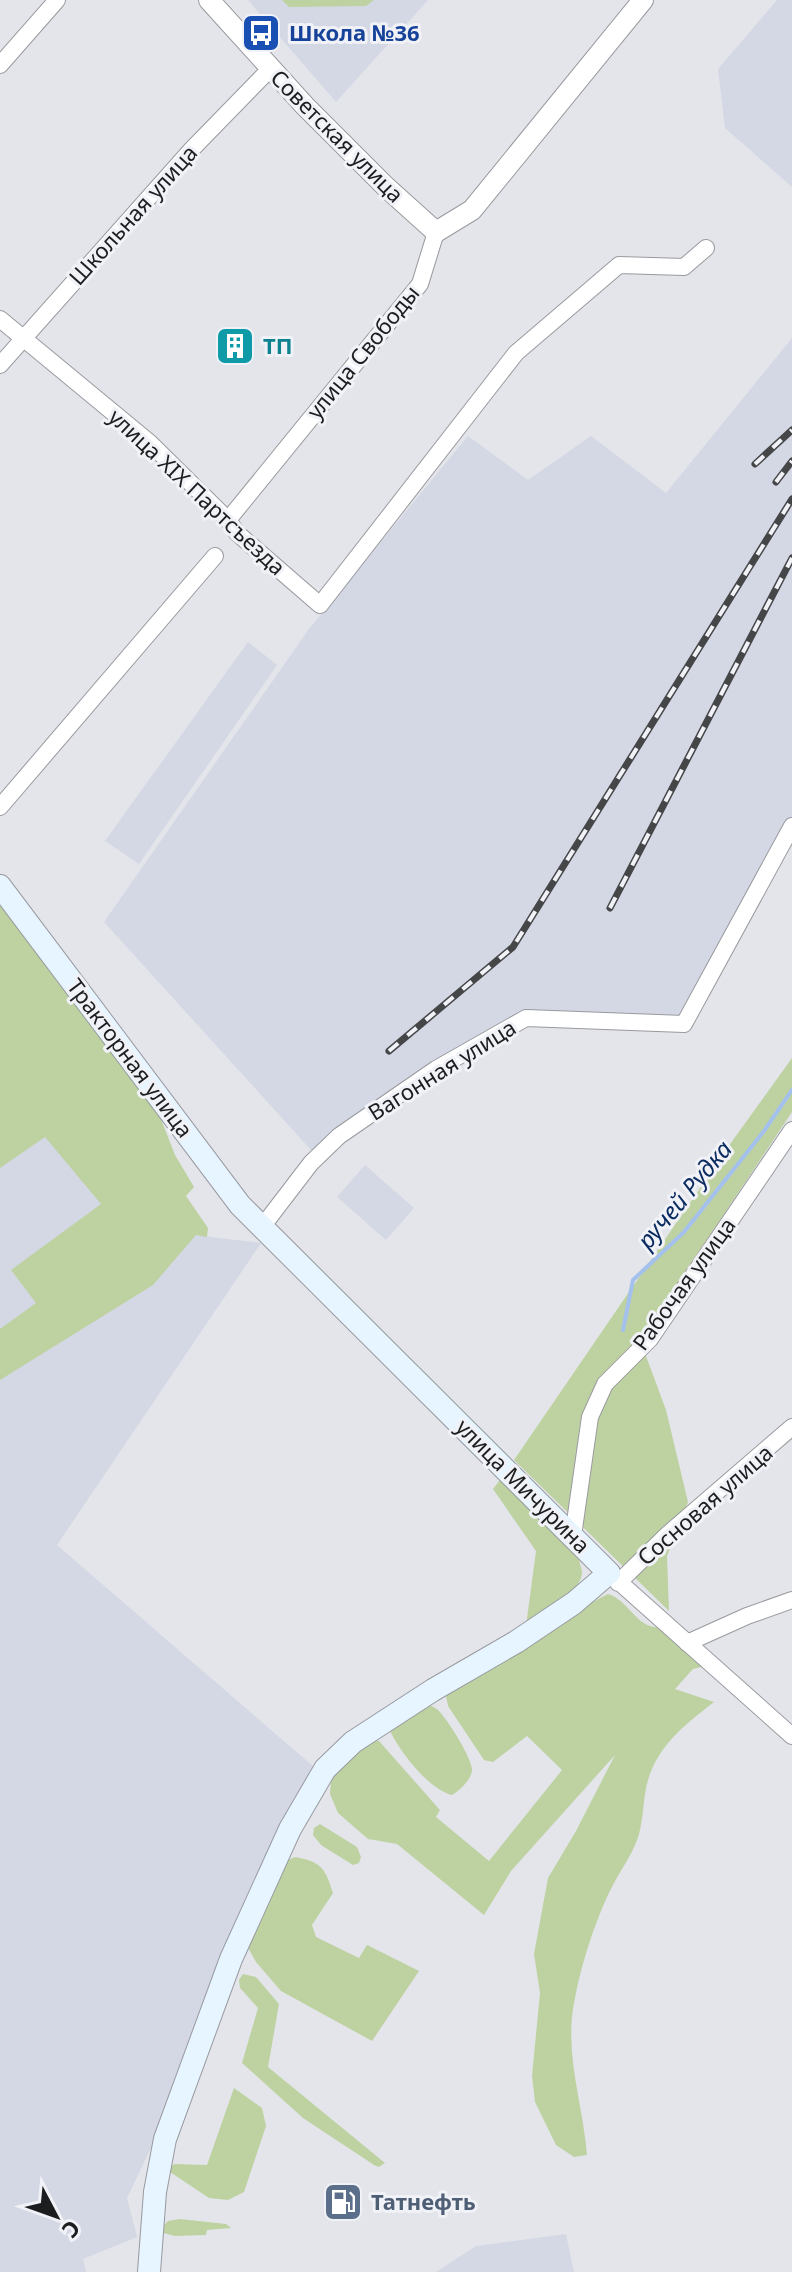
<svg xmlns="http://www.w3.org/2000/svg" width="792" height="2272" font-family="'Noto Sans',sans-serif">
<style>
.built{fill:#d4d8e4}
.green{fill:#bed2a1}
.lines{fill:none;stroke-linecap:round;stroke-linejoin:round}
.stream{stroke:#a4c0ed;stroke-width:4}
.minor-casing{stroke:#999a9f;stroke-width:18}
.tertiary-casing{stroke:#999a9f;stroke-width:22}
.secondary-casing{stroke:#999a9f;stroke-width:24}
.minor{stroke:#fff;stroke-width:16}
.tertiary{stroke:#fff;stroke-width:20}
.secondary{stroke:#e6f5ff;stroke-width:22}
.rail-casing{stroke:#454648;stroke-width:7}
.rail{stroke:#f1f2f7;stroke-width:4;stroke-dasharray:12;stroke-linecap:butt}
.labels{text-anchor:middle;stroke-width:6;stroke-linejoin:round;paint-order:stroke}
.transit-label{font-size:22px;font-weight:bold;fill:#164399;stroke:#f1f2f7;text-anchor:start}
.street-label{font-size:22px;fill:#1c1d1e;stroke:#f1f2f7}
.culture-label{font-size:22px;font-weight:bold;fill:#0d838f;stroke:#f1f2f7;text-anchor:start}
.service-label{font-size:22px;font-weight:bold;fill:#4e5e75;stroke:#f1f2f7;text-anchor:start}
.water-label{font-size:24px;font-style:italic;fill:#0b2c61;stroke:#f1f2f7}
</style>
<rect width="100%" height="100%" fill="#e3e5ea"/>
<g class="built">
<polygon points="248,0 428,0 336,102"/>
<polygon points="777,0 792,0 792,187 725,128 718,69"/>
<polygon points="792,338 792,825 683,1023 525,1017 436,1066 322,1162 104,922 309,629 468,436 528,480 591,436 666,493"/>
<polygon points="248,642 277,665 139,864 105,841"/>
<polygon points="0,970 196,1235 261,1243 57,1545 314,1767 156,2137 127,2198 137,2237 83,2259 86,2272 0,2272"/>
<polygon points="365,1165 414,1208 386,1240 337,1197"/>
<polygon points="566,2234 574,2272 436,2272 476,2246"/>
</g>
<g class="green">
<polygon points="282,0 374,0 366,6 289,7"/>
<polygon points="0,904 157,1109 175,1155 194,1187 186,1196 208,1228 207,1237 196,1235 153,1285 0,1380 0,1329 36,1303 11,1270 101,1204 45,1137 0,1168"/>
<polygon points="792,1058 792,1112 640,1340 666,1410 688,1502 667,1556 669,1611 514,1460 733,1140"/>
<path d="M503,1476L579,1560C580,1565 582,1569 582,1573C581,1593 541,1615 526,1626L536,1551L493,1489Z"/>
<path d="M608,1594C629,1600 637,1630 661,1627L705,1666L693,1669L675,1689L714,1702C686,1724 659,1744 648,1780C643,1797 644,1816 639,1834C634,1852 623,1866 614,1883C597,1915 582,1961 575,1998C563,2051 583,2103 587,2155L574,2157L556,2145L535,2102L532,2076L540,1993L534,1954L548,1878L576,1831L615,1755L511,1871L484,1915L397,1844L368,1839L338,1813L330,1794L331,1779L367,1741H379L440,1810L436,1817L489,1861L562,1770L527,1736L493,1762L484,1760L448,1706L446,1696L450,1689L489,1670L598,1599Z"/>
<path d="M426,1705C432,1706 433,1706 438,1710C446,1717 474,1761 472,1771C470,1781 460,1790 452,1795C427,1788 400,1752 389,1729Z"/>
<polygon points="320,1824 357,1847 361,1857 359,1863 353,1865 321,1845 313,1835 314,1828"/>
<path d="M295,1857C322,1862 325,1868 333,1893L312,1925L316,1937L359,1958L367,1945L419,1971L372,2041L281,1991L256,1962L247,1946L282,1863Z"/>
<polygon points="243,1974 256,1977 279,2004 268,2067 385,2163 379,2167 374,2165 303,2118 242,2063 258,2008 240,1988 239,1980"/>
<polygon points="234,2088 262,2108 266,2126 244,2192 228,2200 209,2198 170,2172 168,2167 175,2164 207,2165"/>
<polygon points="180,2219 226,2224 231,2228 207,2230 206,2235 175,2236 164,2233 163,2226 168,2221"/>
</g>
<g class="lines">
<polyline class="stream" points="623,1330 633,1280 684,1232 764,1131 792,1090"/>
<defs>
<g id="minor">
<polyline points="0,65 57,0"/>
<polyline points="0,319 150,443 228,520 237,533 320,605 516,353 619,265 684,267 706,248"/>
<polyline points="0,365 192,149 270,69"/>
<polyline points="228,520 420,284 436,232"/>
<polyline points="0,807 215,556"/>
<polyline points="262,1227 311,1163 339,1136 436,1069 526,1018 684,1024 792,826"/>
<polyline points="573,1536 590,1417 605,1384 650,1339 792,1130"/>
<polyline points="609,1573 792,1736"/>
<polyline points="618,1583 668,1534 792,1427"/>
<polyline points="687,1643 747,1616 792,1600"/>
</g>
<polyline id="tertiary" points="209,0 305,106 386,187 436,232 472,210 643,0"/>
<polyline id="secondary" points="0,886 240,1205 609,1573 574,1603 516,1642 433,1690 353,1742 325,1769 290,1829 231,1959 165,2139 155,2192 149,2272"/>
</defs>
<use href="#minor" class="minor-casing"/>
<use href="#tertiary" class="tertiary-casing"/>
<use href="#secondary" class="secondary-casing"/>
<use href="#minor" class="minor"/>
<use href="#tertiary" class="tertiary"/>
<use href="#secondary" class="secondary"/>
<defs>
<g id="rail">
<polyline points="755,464 792,430"/>
<polyline points="776,482 792,461"/>
<polyline points="610,908 792,558"/>
<polyline points="389,1051 513,947 792,499"/>
</g>
</defs>
<use href="#rail" class="rail-casing"/>
<use href="#rail" class="rail"/>
</g>
<defs>
<symbol id="bus-square" viewBox="-11 -11 22 22"><rect x="-9" y="-9" width="18" height="18" rx="4" fill="#1a4fb4" stroke="#f1f2f7"/><path d="M-5-6H5V4H4V6H2V4H-2V6H-4V4H-5ZM-3.5-4V0h7V-4ZM-3.5 1.2v1.5H-2V1.2ZM2 1.2v1.5H3.5V1.2Z" fill="#fff"/></symbol>
<symbol id="building-square" viewBox="-11 -11 22 22"><rect x="-9" y="-9" width="18" height="18" rx="4" fill="#0f9aa8" stroke="#f1f2f7"/><path d="M-4-6H4V6H1V3H-1V6H-4ZM-2.5-4.3h1.7v1.8h-1.7ZM.8-4.3h1.7v1.8H.8ZM-2.5-1h1.7V.8h-1.7ZM.8-1h1.7V.8H.8Z" fill="#fff"/></symbol>
<symbol id="fuel-square" viewBox="-11 -11 22 22"><rect x="-9" y="-9" width="18" height="18" rx="4" fill="#5c6f8a" stroke="#f1f2f7"/><path d="M-5.5-6h7V0h2V4h1.3V-2.5L3-4.5l.8-.8L6-3V5H2.5V1h-1V6h-7ZM-4.2-4.7v3.2H.2V-4.7Z" fill="#fff"/></symbol>
</defs>
<g fill-rule="evenodd">
<use href="#bus-square" x="239" y="11" width="44" height="44"/>
<use href="#building-square" x="213" y="324" width="44" height="44"/>
<use href="#fuel-square" x="321" y="2180" width="44" height="44"/>
</g>
<g class="labels">
<g class="transit-label">
<text x="289" y="41">Школа №36</text>
</g>
<g class="street-label">
<text transform="translate(337 136) rotate(45)" y="8">Советская улица</text>
<text transform="translate(133 215) rotate(-48)" y="8">Школьная улица</text>
<text transform="translate(363 352) rotate(-51)" y="8">улица Свободы</text>
<text transform="translate(197 492) rotate(43)" y="8">улица XIX Партсъезда</text>
<text transform="translate(130 1058) rotate(53)" y="8">Тракторная улица</text>
<text transform="translate(442 1070) rotate(-32)" y="8">Вагонная улица</text>
<text transform="translate(684 1284) rotate(-54)" y="8">Рабочая улица</text>
<text transform="translate(523 1486) rotate(45)" y="8">улица Мичурина</text>
<text transform="translate(705 1505) rotate(-41)" y="8">Сосновая улица</text>
</g>
<g class="culture-label">
<text x="263" y="354">ТП</text>
</g>
<g class="service-label">
<text x="371" y="2210">Татнефть</text>
</g>
<g class="water-label">
<text transform="translate(685 1195) rotate(-50)" y="8">ручей Рудка</text>
</g>
</g>
<g transform="translate(56 2216) rotate(131)" stroke="#f1f2f7" stroke-width="6" paint-order="stroke">
<path d="M0-6L14 30L0 20L-14 30Z" fill="#1c1d1e"/>
<text y="-12" font-size="22" font-weight="bold" text-anchor="middle" fill="#1c1d1e">С</text>
</g>
</svg>
